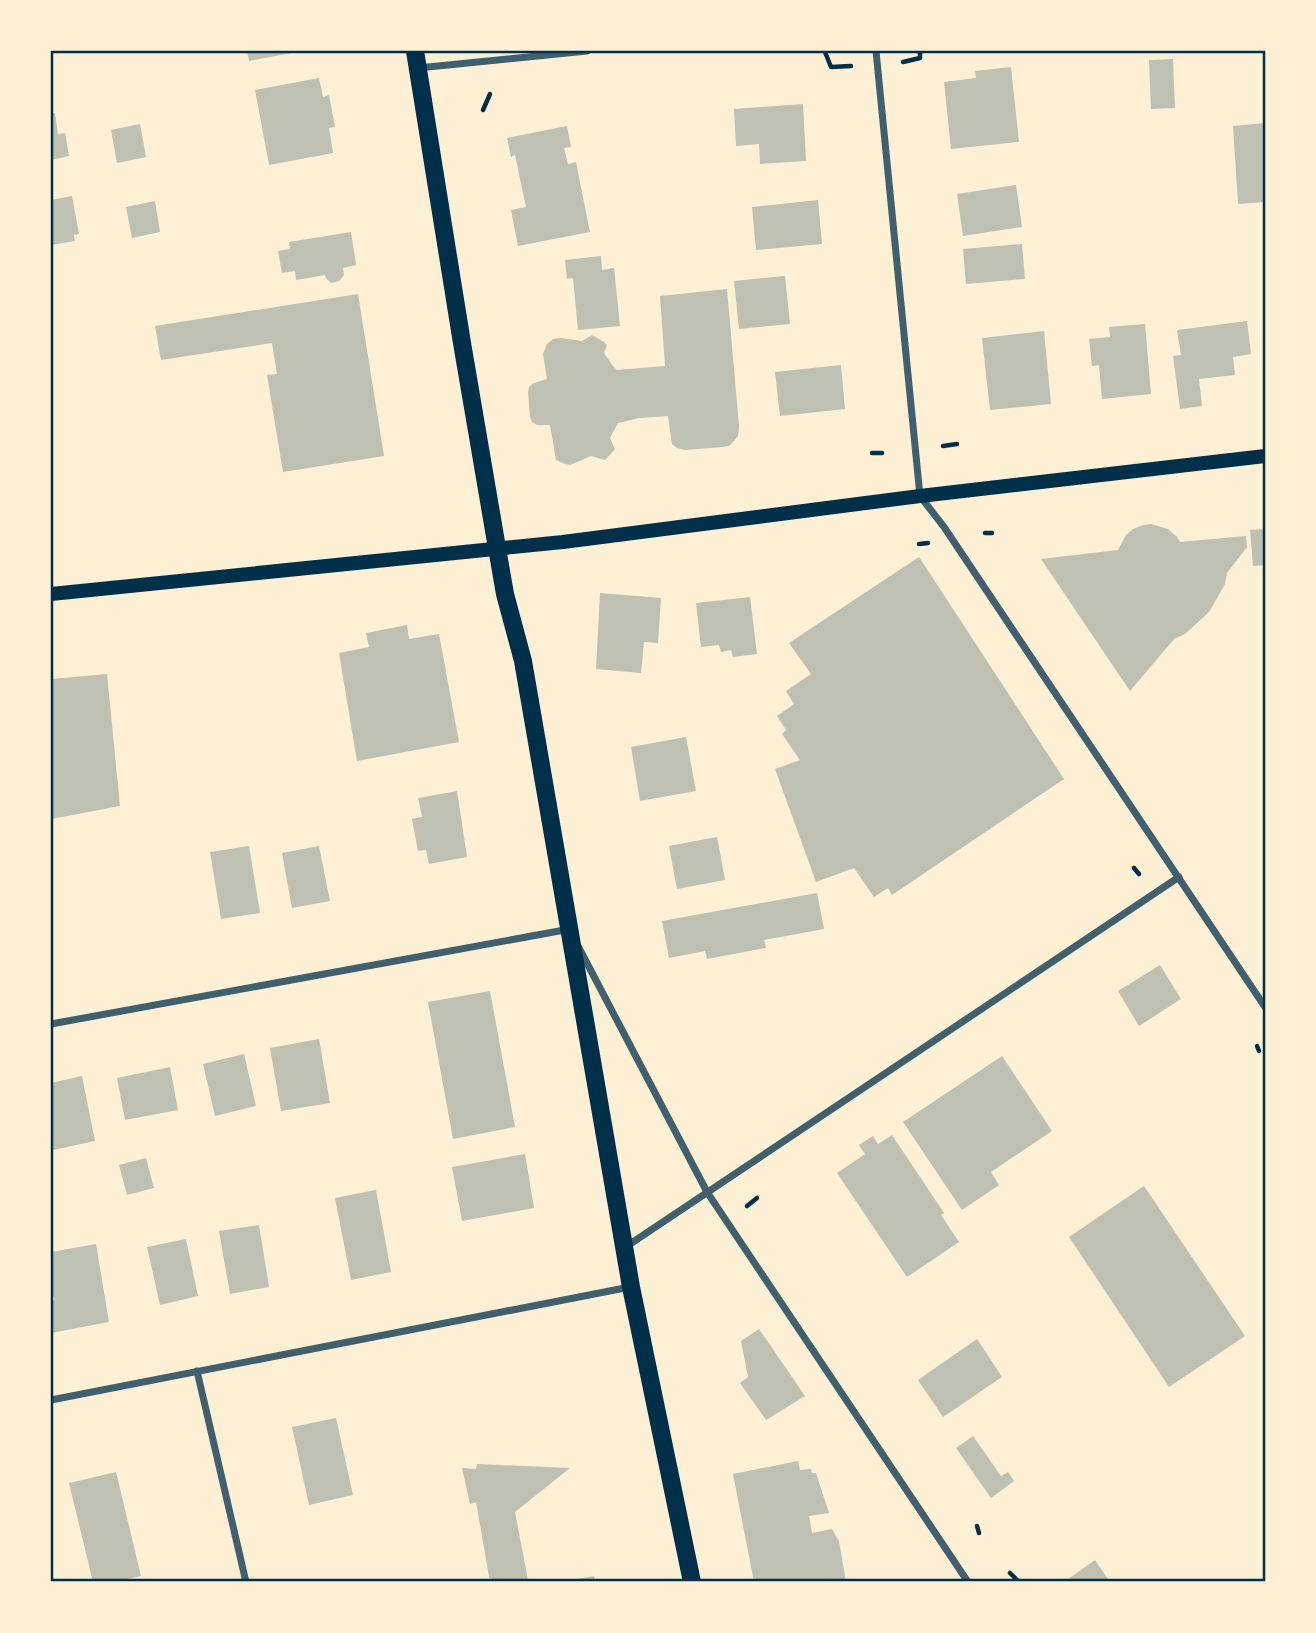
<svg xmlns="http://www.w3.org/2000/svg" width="1316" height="1633" font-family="'DejaVu Sans',sans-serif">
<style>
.building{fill:#bec0b2}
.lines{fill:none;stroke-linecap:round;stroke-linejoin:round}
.path{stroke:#003049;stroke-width:4.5}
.minor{stroke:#3f606c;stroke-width:7}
.secondary{stroke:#003049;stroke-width:14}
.primary{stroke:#003049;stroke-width:18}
.neatline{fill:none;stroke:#003049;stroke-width:2.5}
</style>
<rect width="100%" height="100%" fill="#fdf0d5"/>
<g class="building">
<polygon points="247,51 297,51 297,52 249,61"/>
<polygon points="1173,59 1175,108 1151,109 1149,60"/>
<polygon points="1011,67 1019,142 951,149 944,82 976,78 975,71"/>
<polygon points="319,78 323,97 329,95 335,127 329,128 333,153 269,165 255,90"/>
<polygon points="803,104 806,161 760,164 759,144 736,146 734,109"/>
<polygon points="55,113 58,134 65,133 69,156 51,160 51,114"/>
<polygon points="1265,123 1265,202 1238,204 1233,126"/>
<polygon points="140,124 146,157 117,163 111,130"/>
<polygon points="567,126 571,147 564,148 568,164 576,162 590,232 518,246 511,210 526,207 515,155 511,157 507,138"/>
<polygon points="1016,185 1022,227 963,236 957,194"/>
<polygon points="72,196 79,234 74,235 75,241 51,245 51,200"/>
<polygon points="818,200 822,244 756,250 752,207"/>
<polygon points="155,201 160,232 132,238 126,207"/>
<polygon points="351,232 356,265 343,268 344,275 339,281 331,283 326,278 325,275 296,280 295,271 282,273 278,251 290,249 289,242"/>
<polygon points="1022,244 1025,279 966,284 963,249"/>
<polygon points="601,256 602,270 614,268 620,326 578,330 573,278 567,279 565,260"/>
<polygon points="785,276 790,324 739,329 734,281"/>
<polygon points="727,289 739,426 738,436 733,442 729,446 723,447 685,450 677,448 672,444 668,416 639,418 618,423 610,438 615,449 605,460 591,456 570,465 562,463 556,460 550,425 537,425 532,422 530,417 528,392 529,387 534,383 547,379 543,354 547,344 553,339 561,338 582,341 592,335 604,342 607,345 604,353 613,366 617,370 665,366 660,296"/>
<polygon points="358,294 384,456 283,472 267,375 277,374 272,343 161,360 155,326"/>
<polygon points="1247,321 1251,354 1233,357 1235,375 1199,379 1202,406 1180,409 1173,356 1181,355 1177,330"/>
<polygon points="1145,324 1151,394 1102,399 1099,365 1092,366 1089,339 1110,337 1109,327"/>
<polygon points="1044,331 1051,404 990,410 982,338"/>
<polygon points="841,365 845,409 780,416 775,372"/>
<polygon points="1151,524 1168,529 1177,537 1180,542 1246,536 1247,547 1227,573 1225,584 1209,612 1185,634 1174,639 1130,691 1041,559 1118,550 1126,535 1133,529 1143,525"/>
<polygon points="1265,529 1265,565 1253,566 1250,530"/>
<polygon points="919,557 1064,779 892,895 888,888 874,897 854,868 816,882 775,769 800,760 782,734 786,730 777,716 794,704 786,691 811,674 789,643"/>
<polygon points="600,593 661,598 658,643 644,642 641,673 596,669"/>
<polygon points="750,597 757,654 733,657 731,650 721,652 719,645 701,647 696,603"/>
<polygon points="407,625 409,639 439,634 459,742 357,761 339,653 369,647 366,633"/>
<polygon points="107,674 120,806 51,819 51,679"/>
<polygon points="686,737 696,791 640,801 631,747"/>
<polygon points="457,791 467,857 429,864 426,850 418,851 412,819 422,817 418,798"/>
<polygon points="717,837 725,880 677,889 669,846"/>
<polygon points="249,846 260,913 221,919 210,852"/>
<polygon points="319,846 330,901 292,908 282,853"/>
<polygon points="817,893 824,929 764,940 766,948 707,959 705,951 669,958 662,921"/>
<polygon points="1160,965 1181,999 1139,1026 1118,991"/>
<polygon points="490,991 515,1127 453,1139 428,1002"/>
<polygon points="319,1039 330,1103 281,1111 270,1048"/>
<polygon points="244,1054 256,1106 215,1116 203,1064"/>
<polygon points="1002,1056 1052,1131 991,1172 999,1185 962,1210 903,1122"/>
<polygon points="170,1067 178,1110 125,1120 117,1078"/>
<polygon points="82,1076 95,1141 53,1150 51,1140 51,1083"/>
<polygon points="892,1135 944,1213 941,1215 959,1242 907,1277 837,1173 865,1154 859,1145 873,1136 878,1144"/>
<polygon points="525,1154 534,1208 462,1221 452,1167"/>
<polygon points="146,1158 154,1188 127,1195 119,1165"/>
<polygon points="1144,1186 1245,1336 1169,1387 1069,1237"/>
<polygon points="376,1190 391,1272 351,1280 335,1198"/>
<polygon points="259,1225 269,1287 230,1294 219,1231"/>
<polygon points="186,1239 198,1296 160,1305 147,1247"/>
<polygon points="96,1244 109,1322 51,1333 51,1301 54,1300 51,1283 51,1252"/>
<polygon points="759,1329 805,1396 766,1420 740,1383 748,1377 741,1341"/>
<polygon points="977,1339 1002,1377 943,1417 918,1380"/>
<polygon points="336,1418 353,1495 309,1505 292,1427"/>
<polygon points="973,1436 1001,1476 1008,1472 1014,1481 991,1498 956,1448"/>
<polygon points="798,1461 800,1470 811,1469 812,1473 816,1473 829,1513 809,1516 812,1533 832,1529 839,1541 846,1582 754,1582 733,1474"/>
<polygon points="477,1464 570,1468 515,1512 528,1580 518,1582 490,1582 476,1502 470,1504 462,1468 476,1469"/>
<polygon points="116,1472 141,1576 113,1582 93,1582 69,1483"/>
<polygon points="1095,1560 1110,1582 1064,1582"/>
<polygon points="594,1576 595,1581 606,1579 607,1582 566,1582 566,1581"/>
</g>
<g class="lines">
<g class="path">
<polyline points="825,52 831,67 851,66"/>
<polyline points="903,62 920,58 920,51"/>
<polyline points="483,110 490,94"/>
<polyline points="943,446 957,444"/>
<polyline points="872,453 882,453"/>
<polyline points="985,533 992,533"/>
<polyline points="919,544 928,543"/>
<polyline points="1134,868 1139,874"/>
<polyline points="1257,1046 1259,1051"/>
<polyline points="747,1206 757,1198"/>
<polyline points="977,1526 979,1533"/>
<polyline points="1010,1573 1017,1580"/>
</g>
<g class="minor">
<polyline points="876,51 920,496 944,527 1265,1007"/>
<polyline points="418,68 587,51"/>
<polyline points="578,946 707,1192 968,1582"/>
<polyline points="51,1024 570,929"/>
<polyline points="627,1246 1179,877"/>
<polyline points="197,1371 246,1582"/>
<polyline points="51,1400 630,1287"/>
</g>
<polyline class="secondary" points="51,594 563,542 920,496 1265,456"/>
<polyline class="primary" points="415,51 462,343 497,548 505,594 523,661 631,1287 692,1582"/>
</g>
<rect width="1316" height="1633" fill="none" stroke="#fdf0d5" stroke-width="105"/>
<rect x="52" y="52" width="1212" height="1528" class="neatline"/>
</svg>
